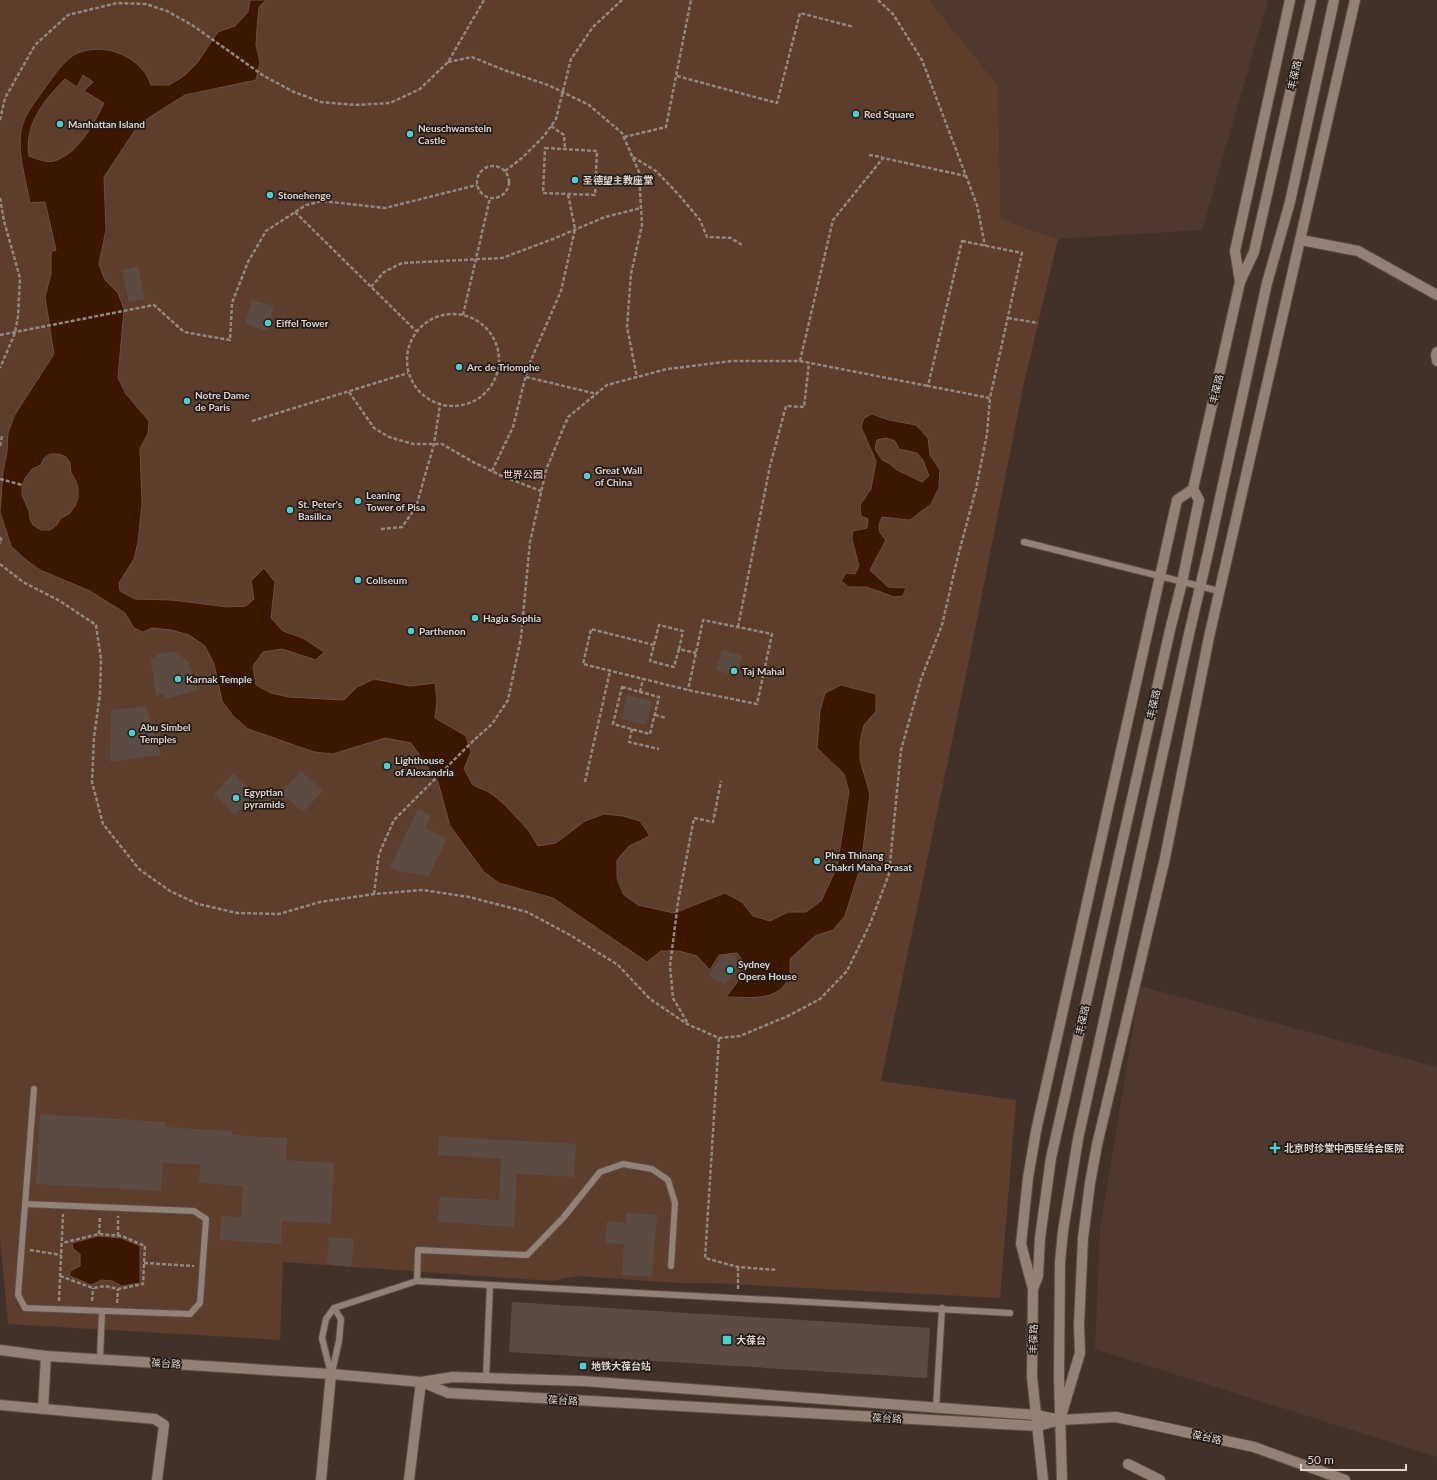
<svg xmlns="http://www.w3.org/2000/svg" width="1437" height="1480" font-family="Lato,'Noto Sans SC',sans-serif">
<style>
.built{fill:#4f382d}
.green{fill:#5d3d2b}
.water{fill:#3b1702;stroke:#6c4f3f;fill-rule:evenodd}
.building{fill:#5c4b42}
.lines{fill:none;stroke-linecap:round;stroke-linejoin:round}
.service-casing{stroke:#5b4d46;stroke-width:8}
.minor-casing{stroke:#5b4d46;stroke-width:12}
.tertiary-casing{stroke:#5b4d46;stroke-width:12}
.secondary-casing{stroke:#5b4d46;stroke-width:12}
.path{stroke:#948780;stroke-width:2.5;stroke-dasharray:4 2;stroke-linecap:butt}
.service{stroke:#938076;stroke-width:6}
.minor{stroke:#938076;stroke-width:10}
.tertiary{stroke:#938076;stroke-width:10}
.secondary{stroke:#938076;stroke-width:10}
.poi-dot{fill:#52ccd1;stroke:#231b17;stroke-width:1.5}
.labels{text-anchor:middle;stroke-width:3.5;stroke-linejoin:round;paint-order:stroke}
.street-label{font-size:10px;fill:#ded3ce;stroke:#231b17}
.poi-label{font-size:10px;font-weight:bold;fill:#ded3ce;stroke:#231b17;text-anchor:start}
.park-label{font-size:10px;fill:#fddbca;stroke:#231b17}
</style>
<rect width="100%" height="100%" fill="#423129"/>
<g class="built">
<polygon points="929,0 1268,0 1202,230 1058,239 1001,219 998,85"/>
<polygon points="1140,986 1437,1067 1437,1457 1095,1349 1100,1229"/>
</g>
<polygon class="green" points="0,0 929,0 998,85 1001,219 1058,239 1024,383 967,670 881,1081 1016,1100 1000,1298 711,1283 678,1283 578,1276 550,1281 283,1262 280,1340 8,1324 0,1238"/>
<g class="water">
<path d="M250,0H266L259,7L257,28L256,45L260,62L256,80L185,95L139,124L104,177L106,230L99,264L105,280L118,293L124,309L118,378L126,394L149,421L148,434L140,448L142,504L138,542L134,559L119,583L120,591L135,599L172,600L228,607L246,606L254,599L251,581L264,568L275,582L271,618L283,631L303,638L324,652L316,660L282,649L263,652L253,666L256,685L271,693L289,697L344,700L357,687L374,679L410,686L435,683L437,701L435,718L466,736L471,752L464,769L473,785L489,792L504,804L529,831L538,846L556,843L585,821L604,814L623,816L640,821L650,836L629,846L617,860V878L623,894L638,905L674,913L725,893L742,902L753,916L770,921L788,912H806L821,901L837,867L849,792L844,774L817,748L820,711L825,693L841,685L876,694V711L864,725L860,742V760L870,794L861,865L845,916L833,930L815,936L790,959C790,964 791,972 789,977C779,1003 748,997 726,997L748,968L737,953L719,955L710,970L697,956L679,951H661L647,962L553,898L499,883L484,872L450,826L438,782L411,743L385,738L333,754L314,752L248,729L233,716L222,701L214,664L205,646L189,635L171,630L152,628L143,632L134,628L125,613L90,591L40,570L25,559L11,546L0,512L3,471L7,452L8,433L14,416L54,354L45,297L51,274V252L56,250L45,202L30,203C26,180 16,149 22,127C26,112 36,101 45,88C53,77 65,58 78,53C100,44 127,52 142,69C146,73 149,80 151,85H169L184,76L197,63L218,32L235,26L248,12ZM83,75L93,82L84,91L104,103C94,124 78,154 54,161C46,163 37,159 29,156C24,124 44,100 65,79L77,87ZM50,454H59L66,457L70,463L71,473L76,481L78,489V498L75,506L70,513L60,519L57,525L50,530H41L33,525L30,519L29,511L22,495V485L26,477L32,469L41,465L44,458Z"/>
<path d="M872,414L889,420L916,425L928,438L930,455L940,470L939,488L931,504L910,520L882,517C877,527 878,532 886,540L870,570L888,587L906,588L903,596L894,597L867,587H849L841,581L846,573L855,574L859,566L852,539L853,531L867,528L868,519L861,516L860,505L871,489L876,461L861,427L864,418ZM886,438L895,441L899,449L917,453L923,460L929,476L922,482L897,470L890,464L882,460L875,449L877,440Z"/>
<polygon points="98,1236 121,1238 140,1246 140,1283 122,1286 112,1281 102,1280 91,1285 70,1276 70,1271 80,1266 80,1254 73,1249 72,1243"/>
</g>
<g class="building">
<polygon points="138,266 145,299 129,302 122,270"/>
<polygon points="252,300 274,306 267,331 245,324"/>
<polygon points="722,650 742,656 736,676 716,670"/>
<polygon points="177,652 189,663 198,690 166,699 163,693 156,696 151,659 160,653"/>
<polygon points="627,695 652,701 646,725 621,719"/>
<polygon points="146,706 161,755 110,762 111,710"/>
<polygon points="301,771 323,791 303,812 281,793"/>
<polygon points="233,773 255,793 235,815 214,795"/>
<polygon points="418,809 431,816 425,828 447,838 429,876 404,872 403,873 390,867"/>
<polygon points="723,954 728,954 735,956 739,962 725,985 709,975"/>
<polygon points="40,1114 165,1122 165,1127 232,1131 232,1135 287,1138 286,1160 334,1163 331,1224 282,1221 281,1244 220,1240 221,1216 241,1217 243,1186 199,1183 200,1165 163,1163 161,1191 36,1184"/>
<polygon points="439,1136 576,1144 574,1177 517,1174 514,1227 438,1222 440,1197 499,1200 501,1159 438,1155"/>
<polygon points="626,1213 657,1215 652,1277 622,1275 624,1244 605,1243 607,1221 626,1223"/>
<polygon points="329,1237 354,1239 351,1267 327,1264"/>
<polygon points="512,1302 930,1328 927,1378 509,1352"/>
</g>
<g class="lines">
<defs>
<g id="service">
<polyline points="1024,542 1219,591"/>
<polyline points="25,1204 194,1211 206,1219 200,1303 190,1314 25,1308 18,1295 34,1089"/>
<polyline points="417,1281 1010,1313"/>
<polyline points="100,1358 102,1311"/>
<polyline points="332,1372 339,1341 341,1319 334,1308"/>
<polyline points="331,1374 322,1338 326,1319 334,1308 417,1281 418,1250 527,1255 563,1218 600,1172 623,1164 652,1169 668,1180 675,1203 671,1266"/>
<polyline points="486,1378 490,1285"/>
<polyline points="936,1408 942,1308"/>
</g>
<g id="minor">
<polyline points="1301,240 1358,251 1437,295"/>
<polyline points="1240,282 1235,251 1290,0"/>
<polyline points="1437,352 1436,355 1437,361"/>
<polyline points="1033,1289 1021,1244 1028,1178 1036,1131 1177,500 1193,489"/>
<polyline points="0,1405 155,1419 164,1425 157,1480"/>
<polyline points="43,1409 46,1356"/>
<polyline points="1061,1416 1080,1353 1079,1325 1083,1238 1090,1183 1097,1145 1165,858 1209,637 1355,0"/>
<polyline points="1128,1464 1160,1480"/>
<polyline points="409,1480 421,1382"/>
</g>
<g id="tertiary">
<polyline points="0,1350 46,1356 331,1374 421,1382 453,1377 583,1381 1036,1415 1060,1420"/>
<polyline points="422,1382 448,1393 1038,1426 1060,1420 1116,1417 1254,1447 1345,1480"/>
<polyline points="321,1480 331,1374"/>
</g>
<g id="secondary">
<polyline points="1043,1480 1032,1377 1033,1289 1038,1276 1040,1238 1051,1158 1170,630 1182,582 1199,500 1193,489 1240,282 1254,252 1311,0"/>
<polyline points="1062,1480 1059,1378 1060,1262 1063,1231 1078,1139 1189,634 1208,553 1267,283 1290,202 1334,0"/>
</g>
</defs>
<use href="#service" class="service-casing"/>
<use href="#minor" class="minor-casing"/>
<use href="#tertiary" class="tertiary-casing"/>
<use href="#secondary" class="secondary-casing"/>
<g class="path">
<polyline points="878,0 893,14 922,60 977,205 985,246"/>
<polyline points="448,62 472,57 504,70 548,85 589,105 622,133 639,172 642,225 631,274 627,327 637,377"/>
<polyline points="677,76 777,103 800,13 854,27"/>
<polyline points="0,120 5,98 35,45 68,15 117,3 146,4 167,11 192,25 264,76 294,92 321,102 356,105 390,103 420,89 448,62 484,0"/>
<polyline points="551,126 564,135 565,149"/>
<polyline points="624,137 666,127 691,0"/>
<polygon points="545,148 597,151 595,195 543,193"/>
<polyline points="869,155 882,157"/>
<polyline points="633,157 656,171 679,195 700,220 707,237 731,238 742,245"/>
<circle cx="493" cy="182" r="16"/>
<polyline points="505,171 522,158 544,136 556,119 571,59 593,27 622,0"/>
<polyline points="0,198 4,221 20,278 18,316 15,333 0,368"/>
<polyline points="295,212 416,331"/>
<polygon points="962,241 1022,253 990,398 928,386"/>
<polyline points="371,287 384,272 402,263 502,258 553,239 605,217 641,208"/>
<circle cx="453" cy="360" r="46"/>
<polyline points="463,315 490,198"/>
<polyline points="1008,318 1038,323"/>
<polyline points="0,335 154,305 184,332 230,340 232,303 248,262 266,231 306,205 322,201 385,208 477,185"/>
<polyline points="800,361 833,220 883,158 966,176"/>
<polyline points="526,377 597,394"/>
<polyline points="349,392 374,428 389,437 413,444 442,444 473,462 502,476 541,491"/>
<polyline points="252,421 408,373"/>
<polyline points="0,446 2,436"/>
<polyline points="492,471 513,427 528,367 561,291 575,229 568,194"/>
<polyline points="0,479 22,485"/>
<polyline points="381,529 402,527 416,507 434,444 440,405"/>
<polyline points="0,537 2,541 0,543"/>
<polyline points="0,564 23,582 60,601 96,625 101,659 100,694 94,738 92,782 103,824 139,869 170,891 198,904 237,913 279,914 320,902 374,894 423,890 469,897 527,912 570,935 618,965 650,999 687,1024 719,1038 740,1036 788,1016 820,999 847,971 870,924 889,874 901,750 921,679 942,625 958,556 976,489 987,434 990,398"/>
<polyline points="738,627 770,466 786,406 804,407 809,363"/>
<polyline points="654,645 591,629 583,664 688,690 757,704 772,634 703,620 688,690"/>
<polyline points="679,649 674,667 650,661 659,625 683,631 679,649 696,653"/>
<polygon points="622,687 659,697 650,734 613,724"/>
<polyline points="640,692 643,679"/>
<polyline points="655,715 666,718"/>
<polyline points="632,729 629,742 659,749"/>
<polyline points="585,782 610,671"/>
<polyline points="374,894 379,854 394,820 474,740 492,724 508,700 521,637 530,542 546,470 568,417 607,385 667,369 732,361 800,361 928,386"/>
<polyline points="687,1022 673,998 670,966 678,902 694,818 713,822 721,781"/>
<polyline points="719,1038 705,1258 738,1267 777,1270"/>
<polyline points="99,1234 100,1217"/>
<polyline points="118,1236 118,1216"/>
<polyline points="30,1250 61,1255"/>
<polyline points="144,1263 194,1266"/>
<polyline points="738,1267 738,1290"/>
<polyline points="60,1276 93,1288 105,1286 118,1289 143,1284 145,1246 122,1236 99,1234 62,1243"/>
<polyline points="59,1301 63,1214"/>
<polyline points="92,1301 93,1288"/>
<polyline points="117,1303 118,1289"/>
</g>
<use href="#service" class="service"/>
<use href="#minor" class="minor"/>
<use href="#tertiary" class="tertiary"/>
<use href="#secondary" class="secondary"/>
</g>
<g class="poi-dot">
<circle cx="856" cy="114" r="4"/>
<circle cx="60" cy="124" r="4"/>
<circle cx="410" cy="134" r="4"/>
<circle cx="575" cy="180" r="4"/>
<circle cx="270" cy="195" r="4"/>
<circle cx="268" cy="323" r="4"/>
<circle cx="459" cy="367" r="4"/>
<circle cx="187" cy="401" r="4"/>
<circle cx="587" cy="476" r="4"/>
<circle cx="358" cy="501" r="4"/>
<circle cx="290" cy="510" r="4"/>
<circle cx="358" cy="580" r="4"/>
<circle cx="475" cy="618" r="4"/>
<circle cx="411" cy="631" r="4"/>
<circle cx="734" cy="671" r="4"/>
<circle cx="178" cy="679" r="4"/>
<circle cx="132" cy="733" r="4"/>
<circle cx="387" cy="766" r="4"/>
<circle cx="236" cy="798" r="4"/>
<circle cx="817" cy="861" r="4"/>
<circle cx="730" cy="970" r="4"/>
<path d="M1273 1142h4v4h4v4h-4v4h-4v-4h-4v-4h4z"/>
<rect x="722" y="1335" width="10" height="10" rx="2"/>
<rect x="579" y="1362" width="8" height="8" rx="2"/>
</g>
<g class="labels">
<g class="street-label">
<text transform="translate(1294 75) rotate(-77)" y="4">丰葆路</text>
<text transform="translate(1216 389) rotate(-77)" y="4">丰葆路</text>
<text transform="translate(1153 704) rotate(-77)" y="4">丰葆路</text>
<text transform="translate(1082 1020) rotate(-77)" y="4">丰葆路</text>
<text transform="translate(1033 1339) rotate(-89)" y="4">丰葆路</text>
<text transform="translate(166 1363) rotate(4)" y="4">葆台路</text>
<text transform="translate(563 1400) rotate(3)" y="4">葆台路</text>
<text transform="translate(887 1418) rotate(3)" y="4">葆台路</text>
<text transform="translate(1207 1437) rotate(12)" y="4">葆台路</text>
</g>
<g class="poi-label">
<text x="864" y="118">Red Square</text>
<text x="68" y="128">Manhattan Island</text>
<text x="418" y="132">Neuschwanstein<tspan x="418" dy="12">Castle</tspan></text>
<text x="583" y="184">圣德望主教座堂</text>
<text x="278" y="199">Stonehenge</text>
<text x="276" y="327">Eiffel Tower</text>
<text x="467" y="371">Arc de Triomphe</text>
<text x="195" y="399">Notre Dame<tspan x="195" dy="12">de Paris</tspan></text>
<text x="595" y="474">Great Wall<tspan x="595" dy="12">of China</tspan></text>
<text x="366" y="499">Leaning<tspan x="366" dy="12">Tower of Pisa</tspan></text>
<text x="298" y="508">St. Peter's<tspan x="298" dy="12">Basilica</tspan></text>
<text x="366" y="584">Coliseum</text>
<text x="483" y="622">Hagia Sophia</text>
<text x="419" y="635">Parthenon</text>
<text x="742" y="675">Taj Mahal</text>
<text x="186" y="683">Karnak Temple</text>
<text x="140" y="731">Abu Simbel<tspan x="140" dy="12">Temples</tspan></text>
<text x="395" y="764">Lighthouse<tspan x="395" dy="12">of Alexandria</tspan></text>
<text x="244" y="796">Egyptian<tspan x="244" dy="12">pyramids</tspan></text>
<text x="825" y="859">Phra Thinang<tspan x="825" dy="12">Chakri Maha Prasat</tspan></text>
<text x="738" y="968">Sydney<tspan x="738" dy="12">Opera House</tspan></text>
<text x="1284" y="1152">北京时珍堂中西医结合医院</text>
<text x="736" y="1344">大葆台</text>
<text x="591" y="1370">地铁大葆台站</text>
</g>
<g class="park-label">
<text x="523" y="478">世界公园</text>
</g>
</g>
<path d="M1301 1464v6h105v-6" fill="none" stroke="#ded3ce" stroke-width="2"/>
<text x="1307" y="1464" font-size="12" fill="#ded3ce" stroke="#231b17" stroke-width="3" paint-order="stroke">50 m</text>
</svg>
